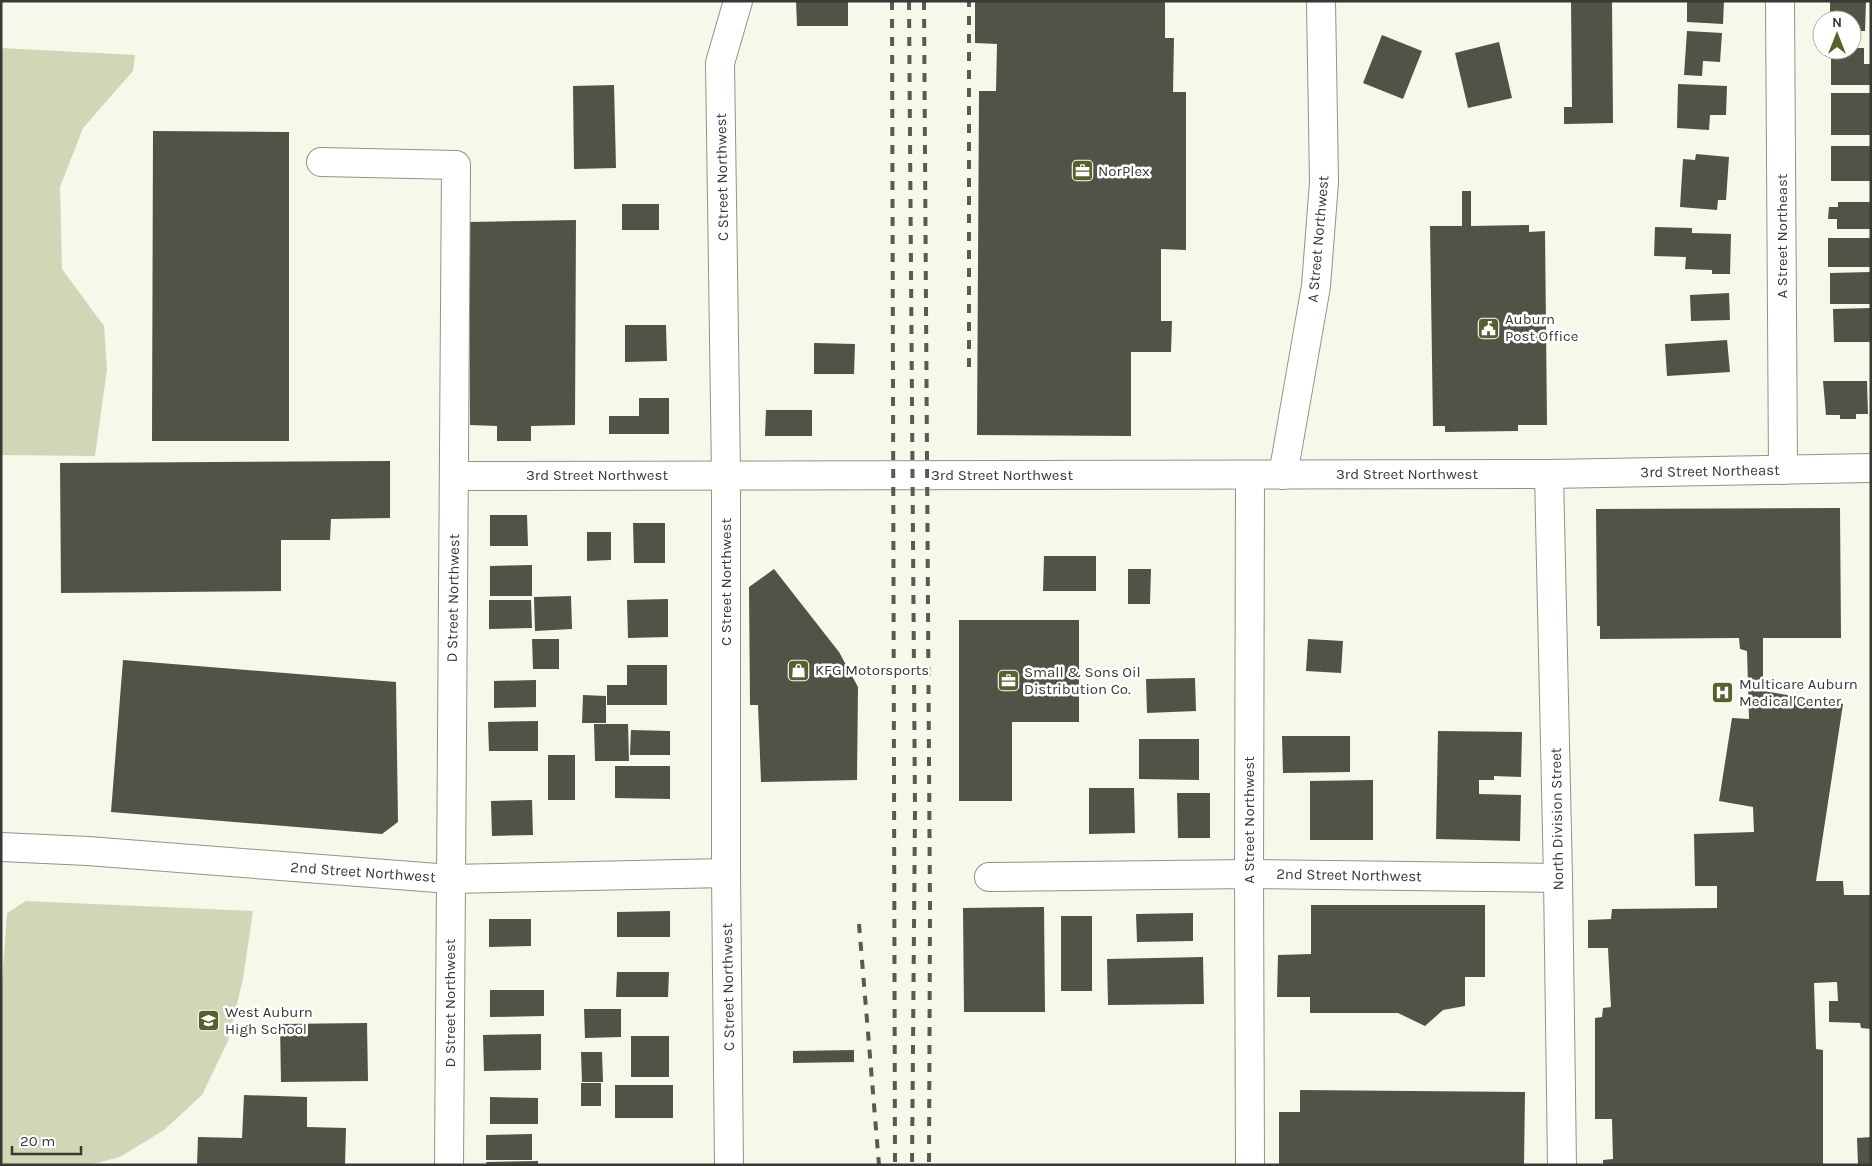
<svg xmlns="http://www.w3.org/2000/svg" width="1872" height="1166" font-family="Karla,sans-serif">
<style>
.green{fill:#d2d6b7}
.building{fill:#515347}
.lines{fill:none;stroke-linecap:round;stroke-linejoin:round}
.minor-casing{stroke:#929387;stroke-width:30}
.minor{stroke:#fff;stroke-width:28}
.rail{stroke:#585a53;stroke-width:4;stroke-dasharray:9 9;stroke-linecap:butt}
.labels{text-anchor:middle;stroke-width:5;stroke-linejoin:round;paint-order:stroke}
.poi-label{font-size:15px;fill:#383934;stroke:#fff;text-anchor:start}
.street-label{font-size:15px;fill:#383934;stroke:#fff}
</style>
<rect width="100%" height="100%" fill="#f6f8ea"/>
<g class="green">
<polygon points="1,48 135,55 133,71 83,128 60,187 62,269 104,326 107,369 95,456 1,455"/>
<polygon points="26,901 253,911 243,979 228,1041 202,1095 164,1130 120,1157 89,1165 1,1164 1,995 7,913"/>
</g>
<g class="building">
<polygon points="796,1 848,1 848,26 797,26"/>
<polygon points="975,1 1165,1 1165,38 1174,38 1173,92 1186,92 1186,250 1161,249 1161,321 1172,321 1171,352 1131,352 1131,436 977,435 979,91 996,91 997,44 975,43"/>
<polygon points="1571,1 1612,1 1613,123 1564,124 1564,107 1572,107"/>
<polygon points="1687,1 1724,1 1723,24 1687,22"/>
<polygon points="1830,1 1866,1 1865,31 1852,31 1852,20 1830,20"/>
<polygon points="1687,31 1722,33 1720,62 1703,61 1702,76 1684,75"/>
<polygon points="1382,35 1422,51 1403,99 1363,83"/>
<polygon points="1499,42 1512,98 1468,108 1455,53"/>
<polygon points="1852,48 1864,48 1864,64 1871,64 1871,85 1831,85 1831,59 1834,59 1834,50 1852,50"/>
<polygon points="1678,84 1727,86 1726,115 1710,115 1709,130 1677,128"/>
<polygon points="614,85 616,168 574,169 573,86"/>
<rect x="1831" y="93" width="40" height="42"/>
<polygon points="153,131 289,132 289,441 152,441"/>
<rect x="1831" y="146" width="40" height="35"/>
<polygon points="1696,154 1729,157 1726,200 1718,200 1717,210 1680,207 1683,159 1695,160"/>
<polygon points="1462,191 1471,191 1471,226 1529,225 1529,232 1545,231 1547,425 1518,425 1518,431 1445,432 1445,426 1433,426 1430,226 1462,226"/>
<polygon points="1838,202 1871,202 1871,229 1837,229 1837,219 1828,219 1829,207 1838,207"/>
<rect x="622" y="204" width="37" height="26"/>
<polygon points="576,220 575,425 531,426 531,441 497,441 497,426 470,425 469,222"/>
<polygon points="1655,227 1692,228 1692,233 1731,234 1730,274 1712,274 1712,270 1685,269 1686,257 1654,256"/>
<rect x="1828" y="238" width="43" height="29"/>
<polygon points="1871,272 1871,304 1830,304 1830,273"/>
<polygon points="1729,293 1730,320 1691,321 1690,295"/>
<polygon points="1871,308 1871,342 1834,342 1833,309"/>
<polygon points="625,325 666,325 667,361 625,362"/>
<polygon points="1727,340 1730,372 1667,376 1665,344"/>
<polygon points="814,343 855,344 854,374 814,374"/>
<polygon points="1823,381 1867,381 1868,414 1856,414 1856,419 1840,419 1840,415 1826,415"/>
<polygon points="639,398 669,398 669,434 609,434 609,416 639,416"/>
<polygon points="766,410 812,410 812,436 765,436"/>
<polygon points="390,461 390,518 331,519 330,540 281,540 281,591 61,593 60,463"/>
<polygon points="1840,508 1841,638 1763,638 1763,691 1843,704 1816,881 1843,881 1844,895 1871,895 1871,1029 1861,1028 1860,1023 1829,1022 1829,1001 1838,1001 1837,982 1814,983 1816,1049 1823,1050 1823,1165 1603,1165 1603,1160 1613,1159 1612,1119 1595,1119 1595,1018 1602,1017 1603,1008 1611,1007 1608,948 1588,948 1588,920 1611,919 1612,909 1717,908 1717,886 1695,886 1694,834 1754,832 1753,807 1719,801 1732,718 1749,719 1747,651 1740,649 1739,638 1600,639 1600,626 1597,626 1596,509"/>
<polygon points="490,515 527,515 528,546 490,546"/>
<polygon points="633,523 665,523 665,563 634,563"/>
<polygon points="587,532 611,532 611,560 587,561"/>
<polygon points="1044,556 1096,556 1096,591 1043,591"/>
<polygon points="532,565 532,596 490,596 490,566"/>
<polygon points="774,569 839,652 858,687 857,780 761,782 758,705 750,705 749,587"/>
<polygon points="1128,569 1151,569 1150,604 1128,604"/>
<polygon points="571,596 572,629 535,631 534,597"/>
<polygon points="668,599 668,637 628,638 627,600"/>
<polygon points="489,600 531,600 532,628 489,629"/>
<polygon points="959,620 1079,620 1079,722 1012,722 1012,801 959,801"/>
<polygon points="532,639 559,639 559,669 533,669"/>
<polygon points="1308,639 1343,641 1341,673 1306,671"/>
<polygon points="123,660 396,682 398,822 382,834 111,812"/>
<polygon points="627,665 667,665 667,705 607,705 607,685 627,685"/>
<polygon points="1195,678 1196,711 1147,713 1146,679"/>
<polygon points="536,680 536,707 494,708 494,681"/>
<polygon points="583,695 606,696 606,723 582,723"/>
<polygon points="538,721 538,751 489,751 488,722"/>
<polygon points="594,724 628,724 629,761 595,761"/>
<polygon points="631,730 670,731 670,755 630,755"/>
<polygon points="1438,731 1522,732 1521,777 1494,776 1494,780 1479,780 1479,794 1521,795 1520,841 1436,839"/>
<polygon points="1282,736 1350,736 1350,772 1283,773"/>
<polygon points="1139,739 1199,739 1199,780 1139,779"/>
<rect x="548" y="755" width="27" height="45"/>
<polygon points="615,766 670,766 670,799 615,798"/>
<polygon points="1373,780 1373,840 1310,840 1310,781"/>
<polygon points="1089,788 1134,788 1135,833 1089,834"/>
<polygon points="1177,793 1210,793 1210,838 1178,838"/>
<polygon points="532,800 533,835 492,836 491,801"/>
<polygon points="1311,905 1485,905 1485,977 1465,977 1465,1006 1443,1010 1425,1026 1398,1013 1310,1013 1310,997 1277,997 1278,955 1311,954"/>
<polygon points="1044,907 1045,1012 964,1012 963,908"/>
<polygon points="670,911 670,937 617,937 617,912"/>
<polygon points="1193,913 1193,941 1137,942 1136,914"/>
<rect x="1061" y="916" width="31" height="75"/>
<polygon points="489,919 531,919 531,946 489,947"/>
<polygon points="1203,957 1204,1004 1108,1005 1107,959"/>
<polygon points="617,972 669,972 668,997 616,997"/>
<polygon points="490,990 544,990 544,1016 490,1017"/>
<polygon points="584,1009 621,1009 621,1037 585,1038"/>
<polygon points="367,1023 368,1081 281,1082 280,1024"/>
<polygon points="541,1034 541,1070 484,1071 483,1035"/>
<rect x="631" y="1036" width="38" height="41"/>
<polygon points="854,1050 854,1062 793,1063 793,1051"/>
<polygon points="581,1052 602,1052 603,1082 582,1082"/>
<rect x="581" y="1083" width="20" height="23"/>
<rect x="615" y="1085" width="58" height="33"/>
<polygon points="1300,1090 1525,1092 1524,1165 1279,1165 1279,1112 1300,1112"/>
<polygon points="244,1095 307,1097 307,1127 346,1128 345,1165 197,1165 198,1137 242,1138"/>
<polygon points="490,1097 538,1098 538,1124 490,1124"/>
<polygon points="532,1134 532,1160 486,1160 486,1135"/>
<polygon points="1871,1137 1871,1165 1858,1165 1857,1138"/>
<polygon points="538,1161 538,1165 487,1165 486,1162"/>
</g>
<g class="lines">
<defs>
<g id="minor">
<polyline points="1780,1 1783,470"/>
<polyline points="321,162 456,165 449,1165"/>
<polyline points="1549,474 1558,878 1562,1165"/>
<polyline points="1283,475 1316,286 1324,182 1321,1"/>
<polyline points="454,476 1549,474 1871,468"/>
<polyline points="1,847 88,851 450,879 726,873"/>
<polyline points="989,877 1249,874 1558,878"/>
<polyline points="729,1165 726,873 726,475 720,63 738,1"/>
<polyline points="1250,1165 1249,874 1250,475"/>
</g>
</defs>
<use href="#minor" class="minor-casing"/>
<use href="#minor" class="minor"/>
<g class="rail">
<polyline points="892,1 895,1165"/>
<polyline points="909,1 915,809 912,1165"/>
<polyline points="924,1 930,911 929,1165"/>
<polyline points="969,367 969,1"/>
<polyline points="859,924 879,1165"/>
</g>
</g>
<defs>
<symbol id="office-square" viewBox="-11 -11 22 22"><rect x="-9" y="-9" width="18" height="18" rx="4" fill="#5a5f2c" stroke="#fff"/><path d="M-6-3h4V-5.5h4V-3h4V5H-6ZM-1-4.5V-3h2v-1.5ZM-6 0V1H6V0Z" fill="#fff"/></symbol>
<symbol id="civic-square" viewBox="-11 -11 22 22"><rect x="-9" y="-9" width="18" height="18" rx="4" fill="#5a5f2c" stroke="#fff"/><path d="M-.6-6.5H3V-4.5H.6V-3L4-1V1h2V6H-6V1h2V-1L-.6-3ZM-1.2 2.5V6h2.4V2.5Z" fill="#fff"/></symbol>
<symbol id="shop-square" viewBox="-11 -11 22 22"><rect x="-9" y="-9" width="18" height="18" rx="4" fill="#5a5f2c" stroke="#fff"/><path d="M-5-2.5h2.3a2.7 3.5 0 0 1 5.4 0H5L5.5 6h-11ZM-1.5-2.5h3a1.5 2.3 0 0 0-3 0Z" fill="#fff"/></symbol>
<symbol id="hospital-square" viewBox="-11 -11 22 22"><rect x="-9" y="-9" width="18" height="18" rx="4" fill="#5a5f2c" stroke="#fff"/><path d="M-5-5h3v3.5h4V-5h3V5h-3V1.5h-4V5h-3Z" fill="#fff"/></symbol>
<symbol id="school-square" viewBox="-11 -11 22 22"><rect x="-9" y="-9" width="18" height="18" rx="4" fill="#5a5f2c" stroke="#fff"/><path d="M0-5L7-2L0 1L-7-2ZM-4 1L0 2.5L4 1V4Q0 6-4 4Z" fill="#fff"/></symbol>
</defs>
<g fill-rule="evenodd">
<use href="#office-square" x="1070" y="158" width="25" height="25"/>
<use href="#civic-square" x="1476" y="316" width="25" height="25"/>
<use href="#shop-square" x="786" y="658" width="25" height="25"/>
<use href="#office-square" x="996" y="668" width="25" height="25"/>
<use href="#hospital-square" x="1710" y="680" width="25" height="25"/>
<use href="#school-square" x="196" y="1008" width="25" height="25"/>
</g>
<g class="labels">
<g class="poi-label">
<text x="1098" y="176">NorPlex</text>
<text x="1505" y="324">Auburn<tspan x="1505" dy="17">Post Office</tspan></text>
<text x="815" y="675">KFG Motorsports</text>
<text x="1024" y="677">Small &amp; Sons Oil<tspan x="1024" dy="17">Distribution Co.</tspan></text>
<text x="1739" y="689">Multicare Auburn<tspan x="1739" dy="17">Medical Center</tspan></text>
<text x="225" y="1017">West Auburn<tspan x="225" dy="17">High School</tspan></text>
</g>
<g class="street-label">
<text transform="translate(722 177) rotate(-91)" y="5">C Street Northwest</text>
<text transform="translate(1782 236) rotate(-90)" y="5">A Street Northeast</text>
<text transform="translate(1318 239) rotate(-85)" y="5">A Street Northwest</text>
<text transform="translate(1710 471) rotate(-1)" y="5">3rd Street Northeast</text>
<text x="1407" y="479">3rd Street Northwest</text>
<text x="597" y="480">3rd Street Northwest</text>
<text x="1002" y="480">3rd Street Northwest</text>
<text transform="translate(726 582) rotate(-90)" y="5">C Street Northwest</text>
<text transform="translate(453 598) rotate(-89)" y="5">D Street Northwest</text>
<text transform="translate(1557 819) rotate(-91)" y="5">North Division Street</text>
<text transform="translate(1249 820) rotate(-90)" y="5">A Street Northwest</text>
<text transform="translate(363 872) rotate(4)" y="5">2nd Street Northwest</text>
<text transform="translate(1349 875) rotate(1)" y="5">2nd Street Northwest</text>
<text transform="translate(728 987) rotate(-91)" y="5">C Street Northwest</text>
<text transform="translate(450 1003) rotate(-90)" y="5">D Street Northwest</text>
</g>
</g>
<rect width="1872" height="1166" fill="none" stroke="#383934" stroke-width="5"/>
<g transform="translate(1837 35)"><circle r="24" fill="#ffffff" stroke="#afb0ae"/>
<path d="M0-4L9 19L0 12L-9 19Z" fill="#5a5f2c"/>
<text y="-8" font-size="14" font-weight="bold" text-anchor="middle" fill="#383934">N</text>
</g>
<path d="M12 1146v8h69v-8" fill="none" stroke="#383934" stroke-width="2.5"/>
<text x="20" y="1146" font-size="15" fill="#383934" stroke="#ffffff" stroke-width="4" paint-order="stroke">20 m</text>
</svg>
